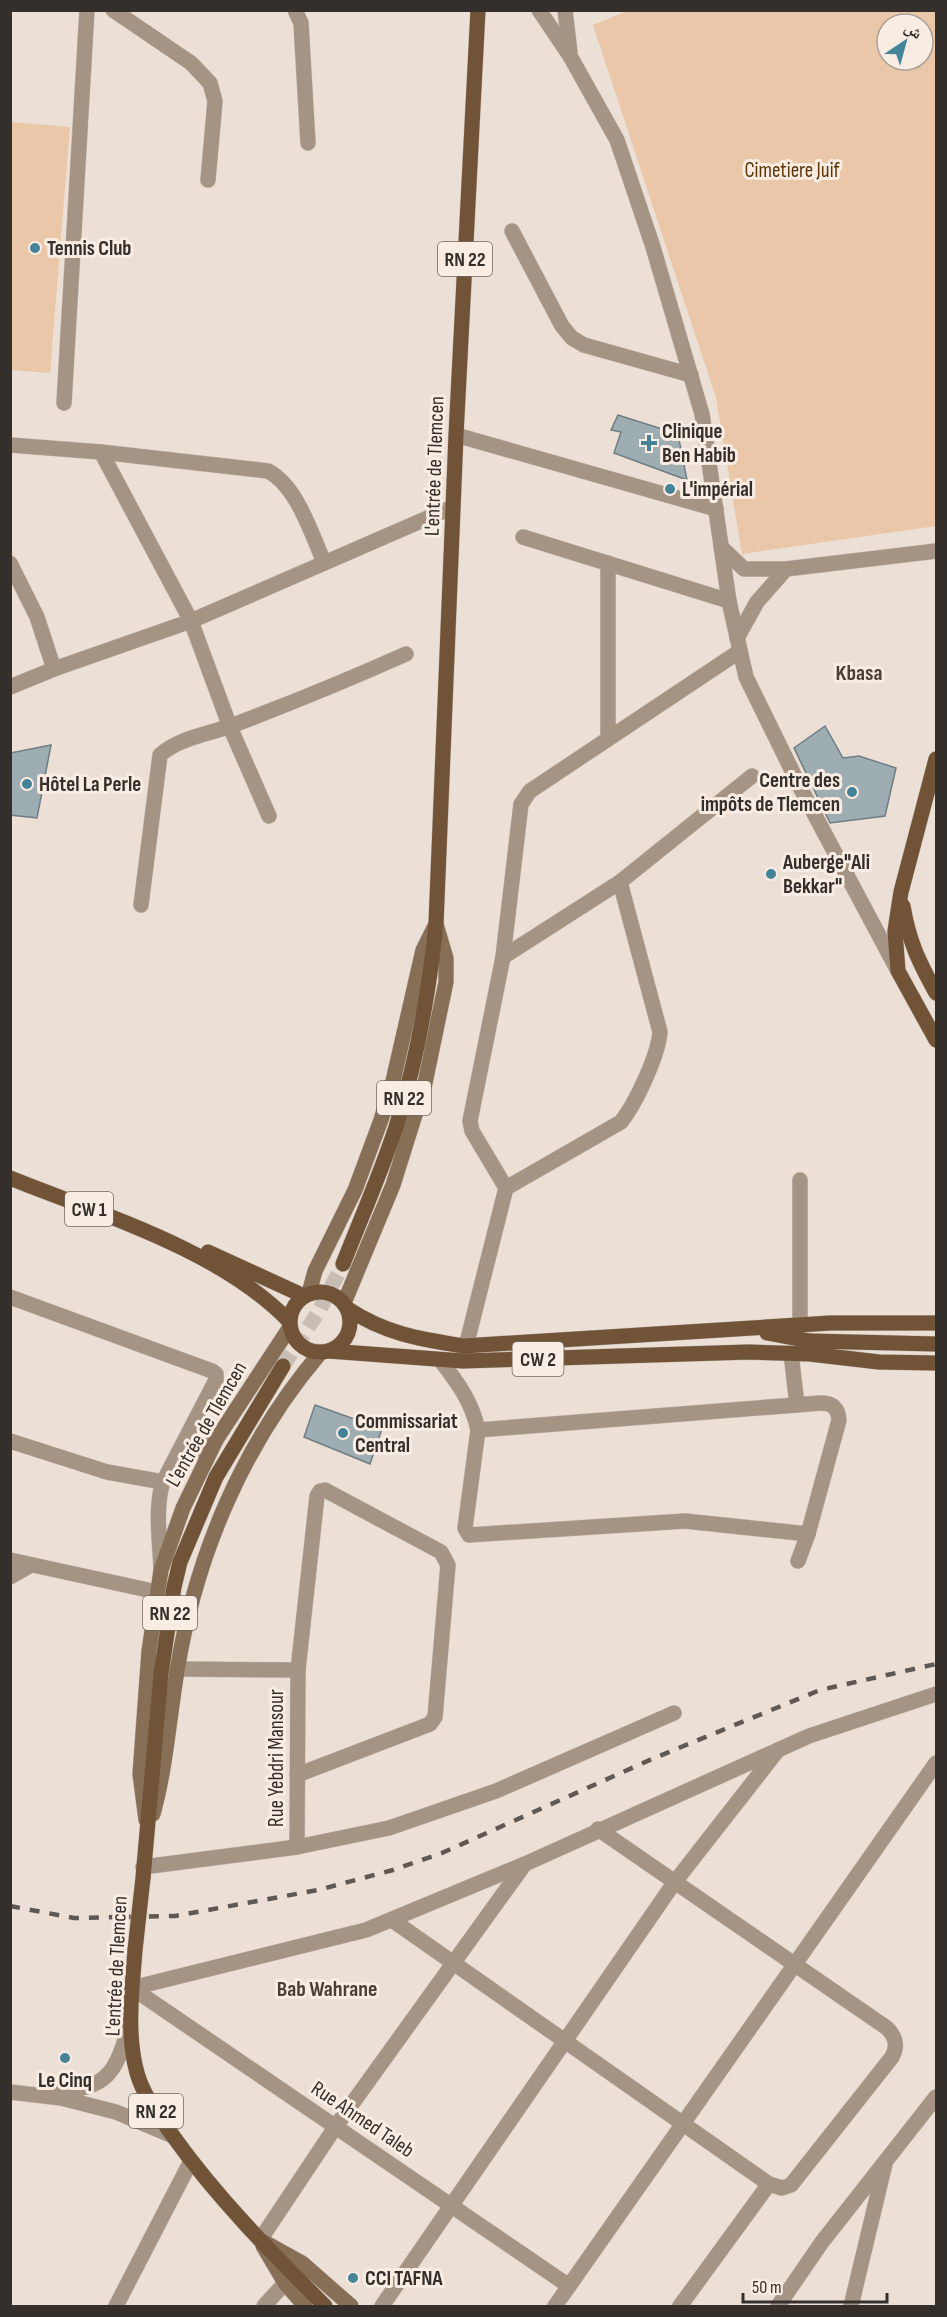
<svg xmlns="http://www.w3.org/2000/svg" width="947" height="2317" font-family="'Sofia Sans Condensed','Noto Naskh Arabic',sans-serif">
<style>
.green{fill:#e9c7a8;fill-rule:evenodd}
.building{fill:#9eadb2;stroke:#707e84;stroke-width:1.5}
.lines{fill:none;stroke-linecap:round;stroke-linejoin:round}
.primary-tunnel{stroke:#c7bdb4;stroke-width:15;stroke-dasharray:15 8;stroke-linecap:butt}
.street-casing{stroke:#c7bdb4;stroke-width:16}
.secondary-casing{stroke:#c7bdb4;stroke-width:16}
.primary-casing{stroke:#c7bdb4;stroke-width:16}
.street{stroke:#a59484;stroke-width:15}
.secondary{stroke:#876e57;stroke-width:15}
.primary{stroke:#715337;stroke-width:15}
.rail{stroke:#5f5853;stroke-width:4.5;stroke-dasharray:10 10;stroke-linecap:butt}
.primary-bridge-casing{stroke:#c7bdb4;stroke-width:16;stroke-linecap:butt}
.primary-bridge{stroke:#715337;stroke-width:15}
.poi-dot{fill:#448398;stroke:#f9ede3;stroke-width:2}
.labels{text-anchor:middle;stroke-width:6;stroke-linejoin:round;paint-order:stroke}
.shield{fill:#f9ede3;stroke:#6f6862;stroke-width:1.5}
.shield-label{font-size:20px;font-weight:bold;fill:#342f2b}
.park-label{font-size:21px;fill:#5c3507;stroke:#f9ede3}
.poi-label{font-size:21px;font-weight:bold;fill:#342f2b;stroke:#f9ede3;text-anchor:start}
.street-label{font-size:21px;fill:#342f2b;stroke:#f9ede3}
.neighbourhood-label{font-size:22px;font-weight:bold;fill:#493f37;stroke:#f9ede3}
</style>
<rect width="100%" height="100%" fill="#ece0d6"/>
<g class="green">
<path d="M627,11H936V526L742,554L716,398L593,25ZM887,24H923V60H887Z"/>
<polygon points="10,122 70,127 50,373 11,370"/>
</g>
<g class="building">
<polygon points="618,415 678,434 687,480 614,453 621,432 611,430"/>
<polygon points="825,726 843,758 859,756 896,768 885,816 830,823 794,748"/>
<polygon points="51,745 37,818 10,815 10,753"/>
<polygon points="315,1405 382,1429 370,1464 304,1437"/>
</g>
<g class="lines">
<polyline class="primary-tunnel" points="283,1366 319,1311 343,1264"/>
<defs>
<g id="street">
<polyline points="113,10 191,63 210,83 215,101 208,180"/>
<polyline points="295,10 301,23 308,143"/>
<polyline points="539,10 570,56 617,140 653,247 702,414 729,601 746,677 802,791 898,971"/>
<polyline points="565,10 570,53"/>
<polyline points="512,231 562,326 572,338 584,345 691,375"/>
<polyline points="64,403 87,10"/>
<polyline points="456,435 716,509"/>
<path d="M10,445L101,452L268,471C297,486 311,533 324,562"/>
<polyline points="101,452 191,621 230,727 269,816"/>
<polyline points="523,537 729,601"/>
<polyline points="721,547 744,569 786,569 936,551"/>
<polyline points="10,563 37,617 54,669"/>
<polyline points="737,638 757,602 786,569"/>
<polyline points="10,687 54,669 191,621 453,507"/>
<polyline points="608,739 740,651"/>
<path d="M141,905L160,755C180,737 211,734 236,724C294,702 350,679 406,654"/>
<polyline points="503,957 620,882 752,776"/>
<polyline points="506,1188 472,1131 470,1121 503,957 521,804 530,791 608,739 608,563"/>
<polyline points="10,1297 212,1371 216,1374 216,1380 163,1482 107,1472 10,1441"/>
<polyline points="800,1325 800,1180"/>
<polyline points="791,1353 797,1405"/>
<path d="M463,1358L506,1188L621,1122C636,1103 658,1056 660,1032L620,882"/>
<path d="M441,1361C458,1383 472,1402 478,1430L465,1528L469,1535L685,1521L808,1534"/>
<path d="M478,1430L821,1403C832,1403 838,1408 839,1420L808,1534L798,1561"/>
<polyline points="10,1560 157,1592"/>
<path d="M161,1569C160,1542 155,1511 162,1485C167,1468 201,1447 216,1440"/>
<polyline points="10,1577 31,1565"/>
<polyline points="177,1669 298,1670 297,1847"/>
<polyline points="297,1775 430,1724 435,1717 448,1565 441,1552 325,1490 320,1491 317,1496 298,1670"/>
<polyline points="143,1867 297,1847 389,1828 496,1791 674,1713"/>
<path d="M392,1920L769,2184L782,2188L791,2185L892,2057C898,2046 896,2037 887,2028L598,1829"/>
<polyline points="132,1988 366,1930 525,1864 809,1736 936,1694"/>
<polyline points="132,1988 569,2286"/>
<polyline points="10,2092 61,2098 116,2112 173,2136"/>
<path d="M54,2092C109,2088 115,2074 130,2024"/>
<polyline points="260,2240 336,2126 524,1865"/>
<polyline points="116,2306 191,2161"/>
<polyline points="264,2306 285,2283"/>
<polyline points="382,2306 674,1883 778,1750"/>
<polyline points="555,2306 936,1763"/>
<polyline points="680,2306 769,2184"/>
<polyline points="778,2306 822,2242 936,2097"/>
<polyline points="851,2306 885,2164"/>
</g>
<g id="secondary">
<polyline points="309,1293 315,1271 355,1190 381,1120 393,1081 423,950 436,924"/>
<polyline points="344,1303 393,1185 425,1083 446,982 446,958 436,924"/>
<path d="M153,1814C166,1767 169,1719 177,1671C196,1554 244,1442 321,1352"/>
<polyline points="146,1820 140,1774 149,1651 161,1570 183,1508 216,1440 290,1327"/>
<polyline points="266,2243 302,2263 351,2306"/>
<polyline points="263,2246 285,2283 305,2306"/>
</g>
<g id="primary">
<polyline points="936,759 901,892 895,931 898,971 936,1040"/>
<path d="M903,906C909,942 919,962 936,993"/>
<path d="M10,1178C102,1215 219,1249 289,1321"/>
<polyline points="208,1252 304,1296"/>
<path d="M343,1264C361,1218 381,1173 396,1127C417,1060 429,993 436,924L456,435L478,10"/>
<circle cx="320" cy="1322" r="30"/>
<path d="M348,1309C386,1334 420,1339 464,1346L830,1323H936"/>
<polyline points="767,1333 810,1341 936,1344"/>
<polyline points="329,1351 463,1361 749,1352 810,1354 879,1362 936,1363"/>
<polyline points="143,1878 161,1674 174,1587 180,1562 216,1477 283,1366"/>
<path d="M135,1950C132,1991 126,2033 137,2073C144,2097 159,2116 173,2136C218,2199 271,2252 325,2306"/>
</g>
</defs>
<use href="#street" class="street-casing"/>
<use href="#secondary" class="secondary-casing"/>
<use href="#primary" class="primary-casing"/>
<use href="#street" class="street"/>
<use href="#secondary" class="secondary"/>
<use href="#primary" class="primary"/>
<polyline class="rail" points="10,1906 74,1918 175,1916 318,1890 393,1870 442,1853 652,1759 820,1690 936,1664"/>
<defs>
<polyline id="primary-bridge" points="135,1950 143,1878"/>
</defs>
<use href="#primary-bridge" class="primary-bridge-casing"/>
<use href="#primary-bridge" class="primary-bridge"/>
</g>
<g class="poi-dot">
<circle cx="35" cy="248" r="6"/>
<path d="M646 434h6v6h6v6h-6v6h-6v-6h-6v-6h6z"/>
<circle cx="670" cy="489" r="6"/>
<circle cx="27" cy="784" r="6"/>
<circle cx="852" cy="792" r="6"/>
<circle cx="771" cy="874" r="6"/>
<circle cx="343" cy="1433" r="6"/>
<circle cx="65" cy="2058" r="6"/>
<circle cx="353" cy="2278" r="6"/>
</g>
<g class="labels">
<g class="shield">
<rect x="438" y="242" width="54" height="34" rx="4.5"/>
<rect x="377" y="1081" width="54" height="34" rx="4.5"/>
<rect x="65" y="1192" width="48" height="34" rx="4.5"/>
<rect x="512.5" y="1342" width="51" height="34" rx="4.5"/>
<rect x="143" y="1596" width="54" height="34" rx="4.5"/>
<rect x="129" y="2094" width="54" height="34" rx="4.5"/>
</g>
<g class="shield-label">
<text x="465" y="266">RN 22</text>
<text x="404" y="1105">RN 22</text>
<text x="89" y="1216">CW 1</text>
<text x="538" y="1366">CW 2</text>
<text x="170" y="1620">RN 22</text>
<text x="156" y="2118">RN 22</text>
</g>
<g class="park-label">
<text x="792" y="177">Cimetiere Juif</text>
</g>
<g class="poi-label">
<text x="47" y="255">Tennis Club</text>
<text x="662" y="438">Clinique<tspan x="662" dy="24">Ben Habib</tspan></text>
<text x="682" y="496">L'impérial</text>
<text x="840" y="787" text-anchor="end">Centre des<tspan x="840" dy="24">impôts de Tlemcen</tspan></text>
<text x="39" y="791">Hôtel La Perle</text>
<text x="783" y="869">Auberge"Ali<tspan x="783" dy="24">Bekkar"</tspan></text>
<text x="355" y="1428">Commissariat<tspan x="355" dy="24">Central</tspan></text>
<text x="65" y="2087" text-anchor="middle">Le Cinq</text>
<text x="365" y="2285">CCI TAFNA</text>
</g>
<g class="street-label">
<text transform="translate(434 466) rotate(-88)" y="7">L'entrée de Tlemcen</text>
<text transform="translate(206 1424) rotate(-60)" y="7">L'entrée de Tlemcen</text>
<text transform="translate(276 1758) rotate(-90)" y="7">Rue Yebdri Mansour</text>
<text transform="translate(116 1966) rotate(-87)" y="7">L'entrée de Tlemcen</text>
<text transform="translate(363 2119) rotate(34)" y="7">Rue Ahmed Taleb</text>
</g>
<g class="neighbourhood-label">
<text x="859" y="680">Kbasa</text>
<text x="327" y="1996">Bab Wahrane</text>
</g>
</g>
<rect width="947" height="2317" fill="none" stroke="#342f2b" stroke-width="24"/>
<g transform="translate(905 42) rotate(36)"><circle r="28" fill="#f9ede3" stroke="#aaa199" stroke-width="1.5"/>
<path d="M0-4.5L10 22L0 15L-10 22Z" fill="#448398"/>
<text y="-9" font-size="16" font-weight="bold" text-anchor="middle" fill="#342f2b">ش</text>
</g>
<path d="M743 2293v9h144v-9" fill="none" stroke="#342f2b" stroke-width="3"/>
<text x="752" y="2293" font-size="18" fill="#342f2b" stroke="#f9ede3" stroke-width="4.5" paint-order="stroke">50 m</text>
</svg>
